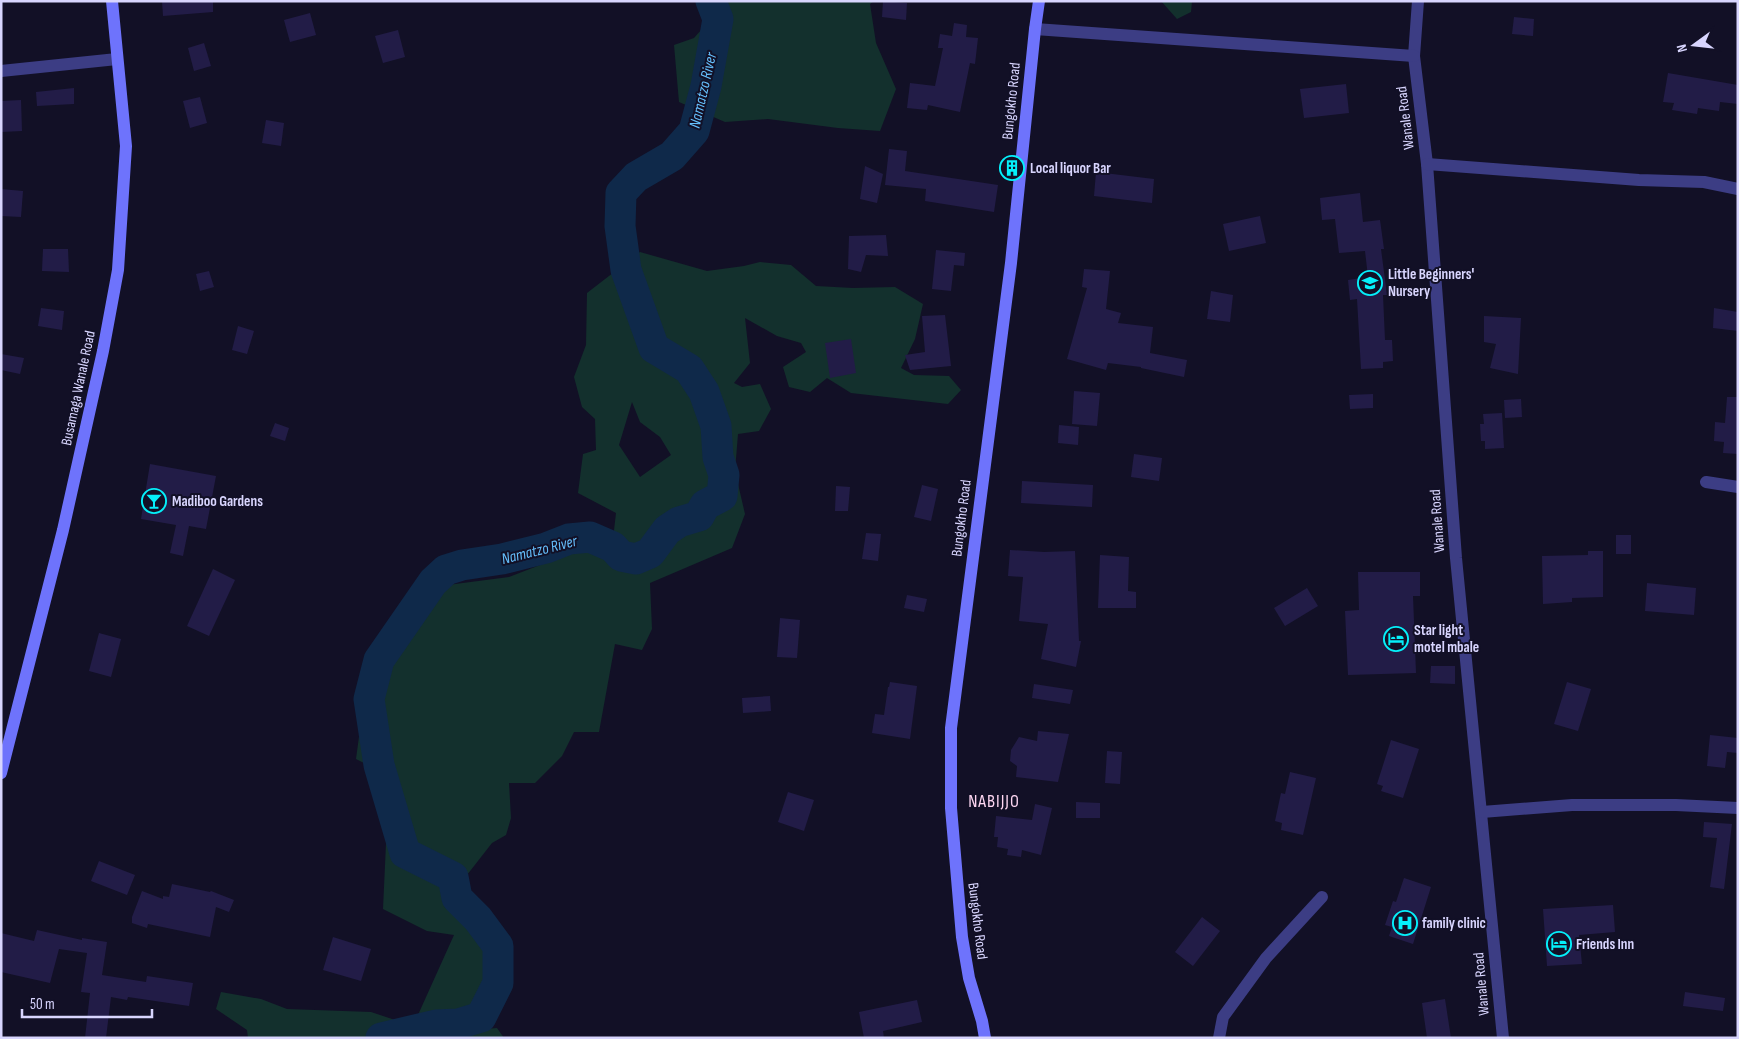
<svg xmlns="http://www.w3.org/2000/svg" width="1739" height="1039" font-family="'Sofia Sans Condensed',sans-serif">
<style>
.green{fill:#13302d;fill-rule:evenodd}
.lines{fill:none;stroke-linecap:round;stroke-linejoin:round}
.river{stroke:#0f294a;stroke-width:31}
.building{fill:#221c47}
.street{stroke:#3c3d84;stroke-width:12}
.secondary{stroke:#6e73fc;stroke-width:12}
.labels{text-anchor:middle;stroke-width:4;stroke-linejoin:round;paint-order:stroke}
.street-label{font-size:15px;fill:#d8d5fe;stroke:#121026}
.poi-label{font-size:15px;font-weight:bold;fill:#d8d5fe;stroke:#121026;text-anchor:start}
.water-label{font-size:16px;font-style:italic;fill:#65bffc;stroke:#121026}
.quarter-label{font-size:18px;letter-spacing:1px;fill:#fed7f2;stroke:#121026}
</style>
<rect width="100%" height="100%" fill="#121026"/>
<g class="green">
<polygon points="707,1 874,1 870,4 876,43 896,89 880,131 838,128 768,119 725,122 679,102 674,45 694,38 709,21"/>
<polygon points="1161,1 1192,1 1191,12 1177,19"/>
<path d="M640,252L707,271L744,266L760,262L791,265L816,286L853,288L895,287L923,304L915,339L901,368L914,375L949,376L961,390L948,404L851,393L827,378L810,392L789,387L783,367L806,352L801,343L777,336L745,318L750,363L734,383L742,387L760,384L771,409L759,431L738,434L735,471L745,514L732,548L650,583L652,629L642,650L615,644L599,732H574L562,756L535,783H509L511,818L506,835L492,843L467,875L466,899L487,920L504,944L506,973L497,1007L472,1012L439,1033L497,1028L504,1038H248L247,1030L216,1009L221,992L261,999L287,1009L371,1012L413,1026L454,935L427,931L383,909L387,822L392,777L356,759L367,677L376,653L400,616L440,586L509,577L592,545L613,539L616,513L578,493L583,454L596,450L595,419L582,407L574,377L586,345L587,293ZM632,402L640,422L660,437L671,455L640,477L619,445Z"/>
</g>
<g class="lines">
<polyline class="river" points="381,1038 436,1025 458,1024 481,1017 498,983 498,946 478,919 457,898 453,877 405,853 379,765 369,699 379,660 433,582 446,570 462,565 502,559 546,548 569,539 590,537 613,547 621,556 636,559 650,553 667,530 679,522 699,516 705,505 722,496 724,475 718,457 716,426 704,392 689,369 654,348 626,270 620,226 621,193 636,177 672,156 694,131 706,86 718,19 711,1"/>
</g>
<g class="building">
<polygon points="162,1 213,1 213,12 163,16"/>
<polygon points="883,1 907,3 906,20 882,17"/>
<polygon points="310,13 316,35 290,42 284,20"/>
<polygon points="1514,17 1534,19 1533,36 1512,34"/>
<polygon points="954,23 967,25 966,37 978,38 975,64 970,63 960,112 928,105 927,110 907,108 910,83 935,86 943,48 938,48 940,34 952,36"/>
<polygon points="398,30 405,57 383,63 375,36"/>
<polygon points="204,43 211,66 194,71 188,48"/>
<polygon points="1668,73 1738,85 1738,104 1720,102 1719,111 1698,108 1697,114 1672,110 1674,103 1663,102"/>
<polygon points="1346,84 1349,113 1304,118 1300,89"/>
<polygon points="74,88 74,104 37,106 36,92"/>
<polygon points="200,97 207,123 190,128 183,101"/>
<polygon points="21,100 22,131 1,132 1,101"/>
<polygon points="266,120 284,123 281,146 262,143"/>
<polygon points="889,149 907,151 905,171 998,185 994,212 925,201 926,189 885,185"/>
<polygon points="865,166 883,174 877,203 860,199"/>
<polygon points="1096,172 1154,179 1152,203 1094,196"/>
<polygon points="1,189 23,191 21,217 1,216"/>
<polygon points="1360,193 1363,222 1380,220 1384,249 1381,249 1387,295 1383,295 1385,340 1392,340 1393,361 1383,362 1383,368 1361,369 1357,299 1350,300 1348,280 1368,277 1365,251 1339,253 1335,219 1322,220 1320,198"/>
<polygon points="1260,216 1266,243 1229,251 1223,224"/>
<polygon points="886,235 888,256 866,255 861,272 848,269 849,236"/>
<polygon points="43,249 68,249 69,272 42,271"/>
<polygon points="936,250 965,253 964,266 954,265 951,291 932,289"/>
<polygon points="1084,269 1110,271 1106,309 1121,313 1118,323 1153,327 1150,353 1187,360 1184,377 1141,368 1141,367 1108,363 1106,370 1067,359 1087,288 1082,287"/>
<polygon points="209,271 214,287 200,291 196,274"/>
<polygon points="1211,291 1233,295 1230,322 1207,319"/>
<polygon points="41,308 64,311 62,330 38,326"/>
<polygon points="1714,308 1738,312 1738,331 1713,328"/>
<polygon points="945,315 951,366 910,370 905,355 925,352 922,316"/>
<polygon points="1484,316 1521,318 1518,374 1490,368 1496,344 1484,342"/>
<polygon points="238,326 254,331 247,354 232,350"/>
<polygon points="851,339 856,373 830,378 825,343"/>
<polygon points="1,354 24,358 20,374 1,370"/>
<polygon points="1074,391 1100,393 1097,426 1072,424"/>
<polygon points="1373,394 1373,408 1350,409 1349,395"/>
<polygon points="1727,397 1738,397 1738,454 1723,453 1724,442 1714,441 1715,422 1725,423"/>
<polygon points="1521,399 1522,417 1505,418 1504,400"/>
<polygon points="1502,413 1504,448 1485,449 1485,441 1481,441 1480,424 1484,424 1483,414"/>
<polygon points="275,423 289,428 285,441 270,436"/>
<polygon points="1059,425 1079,427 1078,445 1058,443"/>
<polygon points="1134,454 1162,458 1159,481 1131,477"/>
<polygon points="150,464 216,476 206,529 189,526 183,556 170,553 176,525 141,519"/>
<polygon points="1022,481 1093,485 1092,507 1021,503"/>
<polygon points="922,485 938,489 931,521 914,517"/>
<polygon points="836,486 850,487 848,511 835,511"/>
<polygon points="866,533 881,534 878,561 862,559"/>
<rect x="1616" y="535" width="15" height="19"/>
<polygon points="1010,550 1044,552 1075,551 1079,641 1081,641 1076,667 1041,659 1048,624 1019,621 1023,577 1008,576"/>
<polygon points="1588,551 1603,551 1603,597 1572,598 1572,602 1543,604 1542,556 1588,555"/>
<polygon points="1100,555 1129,557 1128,591 1136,592 1136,608 1098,608"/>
<polygon points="213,569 235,580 209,636 187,626"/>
<polygon points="1358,572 1420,572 1420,596 1413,596 1416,673 1348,675 1345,611 1359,610"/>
<polygon points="1647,583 1696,588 1694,615 1645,611"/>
<polygon points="1307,588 1318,606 1285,626 1274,608"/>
<polygon points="907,595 927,599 924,612 904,608"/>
<polygon points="780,618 800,620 797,658 777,657"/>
<polygon points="99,633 121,639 111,677 89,671"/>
<polygon points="1431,666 1455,666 1455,684 1430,683"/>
<polygon points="890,682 917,686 910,739 872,733 875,714 884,715 888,687 889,687"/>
<polygon points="1567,682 1591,689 1578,731 1554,724"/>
<polygon points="1034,684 1073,690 1070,704 1032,698"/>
<polygon points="770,696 771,711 743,713 742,698"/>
<polygon points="1038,731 1069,734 1058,782 1016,777 1017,766 1010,761 1011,750 1019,737 1037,741"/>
<polygon points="1710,735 1738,738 1738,753 1727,752 1725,768 1707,766"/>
<polygon points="1391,740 1419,749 1403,798 1381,791 1383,786 1377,784"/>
<polygon points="1107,751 1122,752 1120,784 1105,783"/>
<polygon points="1290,772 1316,778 1303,835 1281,830 1282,823 1275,821 1281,793 1285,794"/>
<polygon points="788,792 814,800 804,831 778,822"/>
<polygon points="1076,802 1100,803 1100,818 1076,818"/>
<polygon points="1035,804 1052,808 1041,855 1022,850 1021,857 1007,855 1008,849 997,847 998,837 994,837 996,816 1032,820"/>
<polygon points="1704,822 1732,824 1724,889 1710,887 1717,838 1703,837"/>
<polygon points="99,861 135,875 127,895 91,881"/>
<polygon points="1404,878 1431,887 1413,944 1389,936 1392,927 1385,925 1393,901 1396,902"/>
<polygon points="172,884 210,892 211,891 234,900 229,912 216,907 210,937 148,924 147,928 132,923 132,917 142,891 163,899 163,896 169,897"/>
<polygon points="1613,905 1615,932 1579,935 1582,964 1547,966 1543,909"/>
<polygon points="1202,917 1220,931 1193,966 1175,952"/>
<polygon points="37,930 82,940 82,938 107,942 102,975 146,982 147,976 193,983 189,1006 128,997 127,1000 111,997 106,1038 85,1038 90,993 81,992 87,953 59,949 50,983 1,972 1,933 34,941"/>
<polygon points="333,937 371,949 361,981 323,970"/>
<polygon points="1685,992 1725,998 1723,1011 1683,1006"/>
<polygon points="1445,999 1451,1038 1427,1038 1422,1003"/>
<polygon points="917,1000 922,1022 883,1031 884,1038 864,1038 859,1012"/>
</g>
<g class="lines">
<g class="street">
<polyline points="1418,1 1414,56 1427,164 1456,558 1503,1038"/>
<polyline points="1035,29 1414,56"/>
<polyline points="1,71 117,59"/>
<polyline points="1427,164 1639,180 1704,182 1738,189"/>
<polyline points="1706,482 1738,487"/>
<polyline points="1482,812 1572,805 1676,805 1738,808"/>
<polyline points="1219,1038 1223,1017 1266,958 1322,897"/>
</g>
<g class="secondary">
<polyline points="1,773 63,530 103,351 118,270 126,146 112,1"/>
<polyline points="985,1038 982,1021 969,978 962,937 951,808 951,728 1011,263 1035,29 1039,1"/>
</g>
</g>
<defs>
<symbol id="building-ring" viewBox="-11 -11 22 22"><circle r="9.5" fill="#121026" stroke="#05f0fa" stroke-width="1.5"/><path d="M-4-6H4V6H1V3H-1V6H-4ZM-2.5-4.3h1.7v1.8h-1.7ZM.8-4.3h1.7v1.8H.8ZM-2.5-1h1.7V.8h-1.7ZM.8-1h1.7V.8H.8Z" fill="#05f0fa"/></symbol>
<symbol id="school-ring" viewBox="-11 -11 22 22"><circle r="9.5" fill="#121026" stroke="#05f0fa" stroke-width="1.5"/><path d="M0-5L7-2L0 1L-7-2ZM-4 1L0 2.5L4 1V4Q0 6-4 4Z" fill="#05f0fa"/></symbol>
<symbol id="bar-ring" viewBox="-11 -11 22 22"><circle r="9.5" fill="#121026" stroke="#05f0fa" stroke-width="1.5"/><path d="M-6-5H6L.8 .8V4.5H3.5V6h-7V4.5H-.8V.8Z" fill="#05f0fa"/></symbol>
<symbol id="hotel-ring" viewBox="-11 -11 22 22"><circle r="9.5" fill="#121026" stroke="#05f0fa" stroke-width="1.5"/><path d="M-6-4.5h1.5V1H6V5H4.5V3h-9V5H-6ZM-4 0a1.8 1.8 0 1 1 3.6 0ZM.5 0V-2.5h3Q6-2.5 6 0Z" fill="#05f0fa"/></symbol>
<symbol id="hospital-ring" viewBox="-11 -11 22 22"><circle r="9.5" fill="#121026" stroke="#05f0fa" stroke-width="1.5"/><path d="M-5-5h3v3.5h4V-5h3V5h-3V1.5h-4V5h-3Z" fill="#05f0fa"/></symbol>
</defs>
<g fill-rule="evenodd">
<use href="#building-ring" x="998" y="154" width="28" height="28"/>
<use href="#school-ring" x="1356" y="269" width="28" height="28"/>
<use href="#bar-ring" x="140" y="487" width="28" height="28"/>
<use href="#hotel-ring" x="1382" y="625" width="28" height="28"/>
<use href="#hospital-ring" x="1391" y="909" width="28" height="28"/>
<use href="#hotel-ring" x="1545" y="930" width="28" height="28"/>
</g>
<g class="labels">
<g class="street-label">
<text transform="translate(1011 101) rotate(-84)" y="5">Bungokho Road</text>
<text transform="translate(1405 118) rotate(-97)" y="5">Wanale Road</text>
<text transform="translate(78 388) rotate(-78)" y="5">Busamaga Wanale Road</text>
<text transform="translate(961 518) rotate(-83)" y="5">Bungokho Road</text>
<text transform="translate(1437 521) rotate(-94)" y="5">Wanale Road</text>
<text transform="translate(978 921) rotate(83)" y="5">Bungokho Road</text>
<text transform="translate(1481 984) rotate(-95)" y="5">Wanale Road</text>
</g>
<g class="poi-label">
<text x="1030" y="173">Local liquor Bar</text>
<text x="1388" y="279">Little Beginners'<tspan x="1388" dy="17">Nursery</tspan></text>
<text x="172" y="506">Madiboo Gardens</text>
<text x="1414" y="635">Star light<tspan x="1414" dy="17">motel mbale</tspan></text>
<text x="1422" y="928">family clinic</text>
<text x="1576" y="949">Friends Inn</text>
</g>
<g class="water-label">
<text transform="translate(702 90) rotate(-77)" y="6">Namatzo River</text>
<text transform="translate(539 549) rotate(-14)" y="6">Namatzo River</text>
</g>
<g class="quarter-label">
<text x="994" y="807">NABIJJO</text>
</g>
</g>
<rect width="1739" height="1039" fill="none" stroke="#d8d5fe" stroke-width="5"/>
<g transform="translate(1694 45) rotate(255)" stroke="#121026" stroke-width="4" paint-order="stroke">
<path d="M0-4L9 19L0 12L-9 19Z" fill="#d8d5fe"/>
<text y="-8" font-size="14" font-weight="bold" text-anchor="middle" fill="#d8d5fe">N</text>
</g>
<path d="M22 1009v8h130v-8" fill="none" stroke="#d8d5fe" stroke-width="2.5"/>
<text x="30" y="1009" font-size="15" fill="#d8d5fe" stroke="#121026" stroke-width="4" paint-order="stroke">50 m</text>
</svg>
